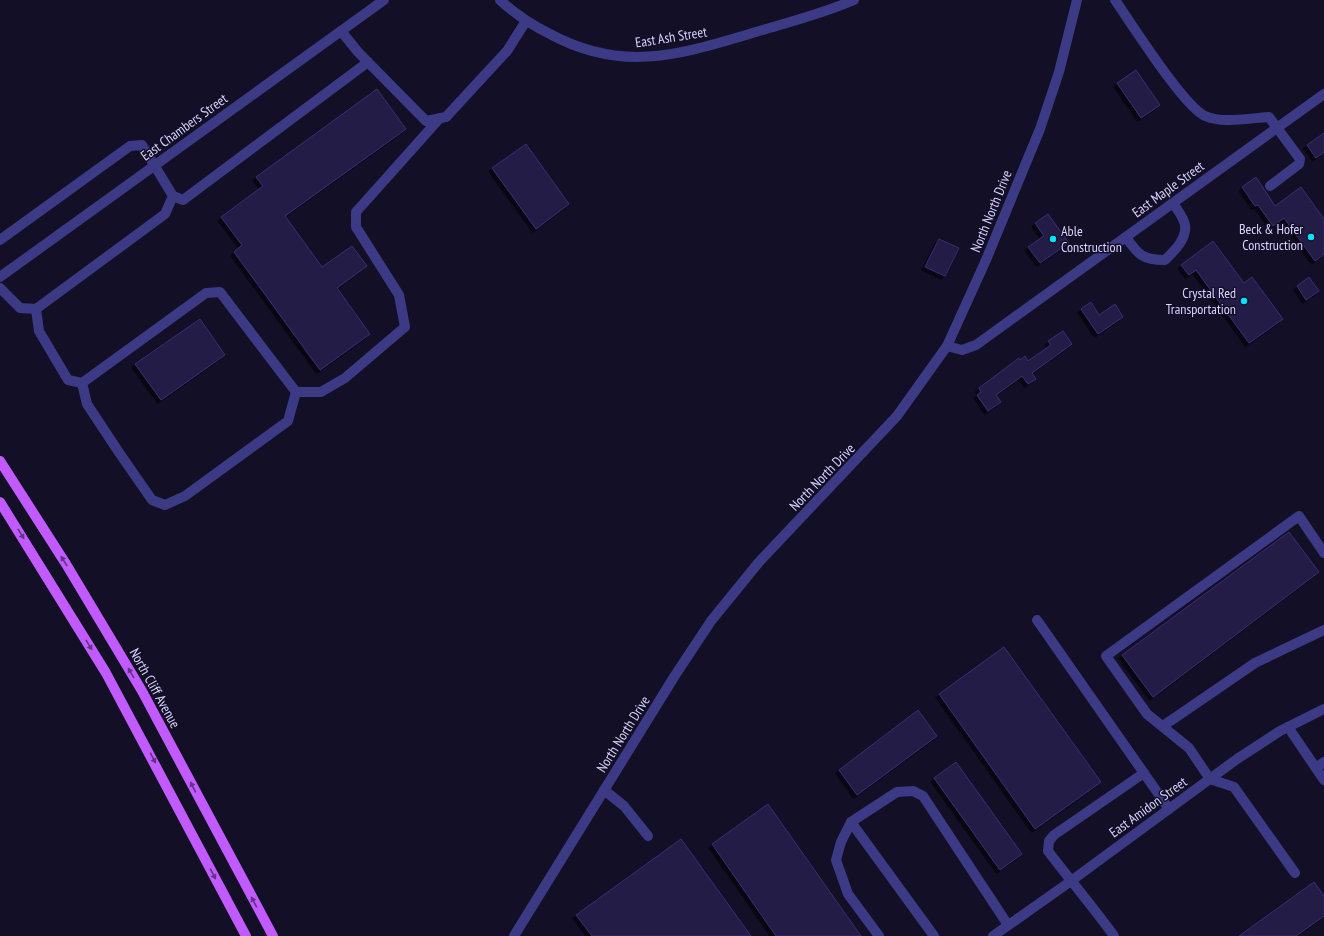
<svg xmlns="http://www.w3.org/2000/svg" width="1324" height="936" font-family="'PT Sans Narrow',sans-serif">
<style>
.building{fill:#241b47;stroke:#3b2d73;filter:url(#shadow)}
.lines{fill:none;stroke-linecap:round;stroke-linejoin:round}
.minor{stroke:#3d3a85;stroke-width:10}
.major{stroke:#c25bff;stroke-width:10}
.oneway{fill:#623188}
.poi-dot{fill:#00e5ff;stroke:#130f26;stroke-width:1.5}
.labels{text-anchor:middle;stroke-width:3;stroke-linejoin:round;paint-order:stroke}
.street-label{font-size:14px;fill:#d9d4ff;stroke:#130f26}
.poi-label{font-size:14px;fill:#d9d4ff;stroke:#130f26;text-anchor:end}
</style>
<defs>
<filter id="shadow"><feDropShadow dx="-3.5" dy="3.5" stdDeviation="0" flood-color="#0009"/></filter>
</defs>
<rect width="100%" height="100%" fill="#130f26"/>
<g class="building">
<polygon points="1136,70 1160,105 1141,118 1117,83"/>
<polygon points="377,89 406,129 285,216 322,267 352,246 367,266 337,288 370,334 320,370 234,252 242,245 221,217 263,186 256,177"/>
<polygon points="1324,133 1324,152 1316,158 1307,145"/>
<polygon points="526,144 569,204 536,229 492,168"/>
<polygon points="1256,177 1275,206 1301,187 1324,219 1324,254 1315,261 1284,218 1273,226 1258,205 1255,206 1242,187"/>
<polygon points="1048,214 1069,243 1040,263 1028,247 1044,236 1035,223"/>
<polygon points="939,239 959,248 945,276 925,267"/>
<polygon points="1213,241 1244,283 1252,277 1283,319 1249,343 1196,270 1189,275 1181,265"/>
<polygon points="1309,277 1319,291 1306,300 1297,286"/>
<polygon points="1091,302 1099,315 1115,304 1123,317 1098,334 1081,309"/>
<polygon points="200,319 225,355 161,400 135,364"/>
<polygon points="1063,331 1072,344 1032,373 1036,379 1028,384 1022,376 996,395 1001,402 988,411 977,395 981,392 979,388 1019,358 1020,360 1025,356 1028,361 1051,345 1048,341"/>
<polygon points="1289,532 1319,572 1153,697 1122,655"/>
<polygon points="1004,647 1101,782 1035,829 939,694"/>
<polygon points="918,710 937,736 857,795 839,770"/>
<polygon points="956,762 1022,854 1000,870 934,778"/>
<polygon points="768,804 861,936 776,936 712,844"/>
<polygon points="681,839 751,936 592,936 576,915"/>
<polygon points="1314,882 1324,896 1324,916 1296,936 1239,936"/>
</g>
<g class="lines">
<g class="minor">
<path d="M500,0C515,14 532,25 550,34C624,74 681,54 756,32C789,22 822,14 854,0"/>
<path d="M1115,0C1131,23 1184,107 1205,116C1224,124 1249,118 1269,117L1300,159L1299,164L1270,186"/>
<polyline points="341,31 358,52 426,121 446,117 507,51 526,21"/>
<path d="M1126,237C1138,255 1143,260 1165,260C1174,251 1187,239 1185,225C1184,218 1177,209 1173,203"/>
<polyline points="0,240 130,146 142,145 173,196 183,200 368,62"/>
<polyline points="0,277 384,0"/>
<polyline points="0,288 20,308 36,309 165,214 173,196"/>
<polyline points="36,309 39,331 68,380 82,383 206,293 220,292 296,392 321,392 345,378 405,327 399,295 356,227 356,212 440,118"/>
<polyline points="947,346 962,350 976,345 1324,94"/>
<polyline points="82,383 87,404 118,451 152,500 165,505 185,496 288,421 296,392"/>
<polyline points="1037,620 1169,809"/>
<polyline points="1163,726 1255,663 1324,630"/>
<polyline points="1288,727 1324,780"/>
<polyline points="1316,768 1324,762"/>
<polyline points="604,790 624,806 648,836"/>
<polyline points="851,822 934,936"/>
<polyline points="1295,873 1234,787 1210,779 1189,748 1147,714 1106,656 1299,516 1324,553"/>
<polyline points="514,936 674,677 711,621 759,562 897,416 947,346 986,260 1040,129 1059,72 1077,0"/>
<polyline points="879,936 848,894 836,860 841,842 851,822 897,792 913,791 923,796 1008,925"/>
<polyline points="993,936 1071,881 1237,759 1280,731 1324,709"/>
<path d="M1114,936C1093,907 1070,880 1048,851L1049,841L1054,835L1144,773"/>
</g>
<g class="major">
<polyline points="0,461 66,564 142,691 273,936"/>
<polyline points="0,502 106,673 246,936"/>
</g>
</g>
<defs><path id="oneway-solid" d="M-6-.8H1V-3.2L6.5 0L1 3.2V.8H-6Z"/></defs>
<g class="oneway">
<use href="#oneway-solid" transform="translate(21 534) rotate(58)"/>
<use href="#oneway-solid" transform="translate(64 561) rotate(-122)"/>
<use href="#oneway-solid" transform="translate(89 645) rotate(59)"/>
<use href="#oneway-solid" transform="translate(131 673) rotate(-120)"/>
<use href="#oneway-solid" transform="translate(153 758) rotate(62)"/>
<use href="#oneway-solid" transform="translate(193 787) rotate(-117)"/>
<use href="#oneway-solid" transform="translate(213 874) rotate(62)"/>
<use href="#oneway-solid" transform="translate(254 902) rotate(-118)"/>
</g>
<g class="poi-dot">
<circle cx="1311" cy="237" r="4"/>
<circle cx="1053" cy="239" r="4"/>
<circle cx="1244" cy="301" r="4"/>
</g>
<g class="labels">
<g class="street-label">
<text transform="translate(671 37) rotate(-9)" y="5">East Ash Street</text>
<text transform="translate(184 127) rotate(-36)" y="5">East Chambers Street</text>
<text transform="translate(1168 189) rotate(-36)" y="5">East Maple Street</text>
<text transform="translate(991 211) rotate(-68)" y="5">North North Drive</text>
<text transform="translate(822 477) rotate(-46)" y="5">North North Drive</text>
<text transform="translate(155 688) rotate(61)" y="5">North Cliff Avenue</text>
<text transform="translate(623 734) rotate(-58)" y="5">North North Drive</text>
<text transform="translate(1148 807) rotate(-36)" y="5">East Amidon Street</text>
</g>
<g class="poi-label">
<text x="1303" y="234">Beck &amp; Hofer<tspan x="1303" dy="16">Construction</tspan></text>
<text x="1061" y="236" text-anchor="start">Able<tspan x="1061" dy="16">Construction</tspan></text>
<text x="1236" y="298">Crystal Red<tspan x="1236" dy="16">Transportation</tspan></text>
</g>
</g>
</svg>
